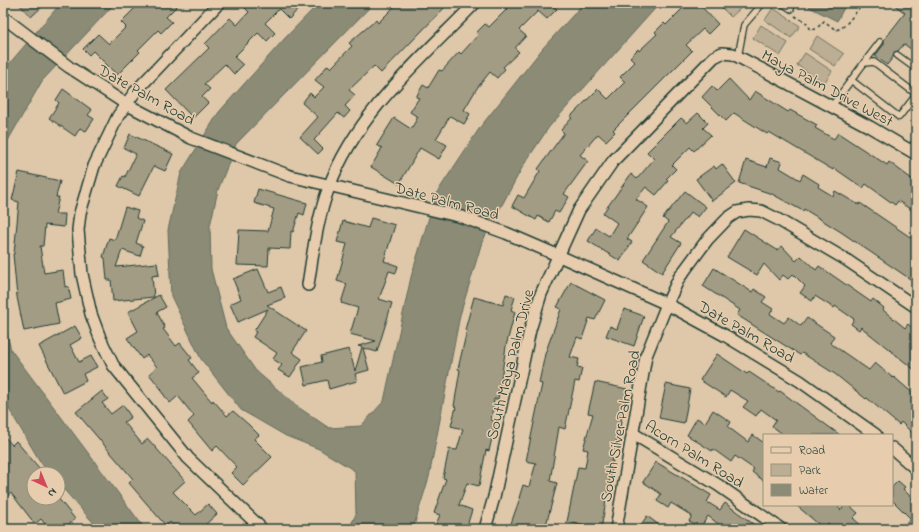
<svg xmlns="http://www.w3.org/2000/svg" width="919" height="532" font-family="'Indie Flower',sans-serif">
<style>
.green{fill:#bcae94;stroke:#6e7664}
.water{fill:#8b8b76;stroke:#606c5c}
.building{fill:#a39c85;stroke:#1f3d34}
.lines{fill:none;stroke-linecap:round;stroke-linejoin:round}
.service-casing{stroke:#1f3d34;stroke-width:8}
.minor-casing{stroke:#1f3d34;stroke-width:14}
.path{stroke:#1f3d34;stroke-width:1.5;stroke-dasharray:3 3;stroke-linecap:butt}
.service{stroke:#e7cdae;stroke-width:5.5}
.minor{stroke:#e7cdae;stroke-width:11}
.labels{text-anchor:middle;stroke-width:3;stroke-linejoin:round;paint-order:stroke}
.street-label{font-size:16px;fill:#1f3d34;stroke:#e7cdae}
</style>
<rect width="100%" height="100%" fill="#dfc7a9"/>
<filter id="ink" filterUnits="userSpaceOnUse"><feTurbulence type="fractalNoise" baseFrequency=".025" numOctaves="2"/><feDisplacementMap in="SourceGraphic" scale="8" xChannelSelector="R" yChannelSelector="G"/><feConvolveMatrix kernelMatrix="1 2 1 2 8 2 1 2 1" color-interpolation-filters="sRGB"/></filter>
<g filter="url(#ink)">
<g class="green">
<polygon points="717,3 738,3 742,7 731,17"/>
<polygon points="773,8 800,26 791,38 765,20"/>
<polygon points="761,25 788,43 780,56 753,38"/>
<polygon points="817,36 844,54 835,66 809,49"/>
<polygon points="805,53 832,71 824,83 797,65"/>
</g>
<g class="water">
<polygon points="61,3 115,3 42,81 6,144 3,159 3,71"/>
<polygon points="319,3 374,3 236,144 218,190 210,226 211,269 226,328 256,371 298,407 329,428 361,426 384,401 411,277 436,194 481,126 543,48 584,3 660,3 549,127 523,166 482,242 460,315 429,477 413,529 349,529 356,514 355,471 319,449 286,436 241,410 201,359 171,296 168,230 181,173 219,112 286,37"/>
<polygon points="811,3 840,3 845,6 837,21 809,7"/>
<polygon points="3,318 11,350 145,529 99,529 58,483 58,474 50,474 41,463 3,399"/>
</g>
<g class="building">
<polygon points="18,3 46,3 31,17"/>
<polygon points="130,3 180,3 166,17 172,22 161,33 158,30 138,50 140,52 117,75 93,51 89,55 83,49 98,34 109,44 126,27 121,22 135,8"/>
<polygon points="250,3 304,3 289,19 279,9 265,23 275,33 267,41 258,33 234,57 243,65 234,74 225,64 204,84 210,89 202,97 208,103 193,118 166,90 209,48 205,44 230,18 237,25 249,12 245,8"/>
<polygon points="398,3 449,3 381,73 374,66 349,90 355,95 345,106 350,111 344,118 338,113 314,140 323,149 318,154 300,137 318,117 302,103 310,93 314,97 324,87 315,80 328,65 331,68 352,46 349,43 376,20 378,23"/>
<polygon points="500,3 550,3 557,9 547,19 538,11 519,30 526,36 515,48 519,52 503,67 505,69 497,78 490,72 477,88 464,110 470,114 464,124 450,116 436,139 447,145 439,159 420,148 399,184 371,167 382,148 377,145 394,118 411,129 418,117 410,112 419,98 416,97 423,85 428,88 439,70 442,71 459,52 461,54 478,35 476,33 485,24 489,27 507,9"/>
<polygon points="688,3 698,3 718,24 708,34 703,29 686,45 692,51 613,130 615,132 606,141 598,134 580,155 588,161 564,194 569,197 559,213 555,211 549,222 538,216 536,220 512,206 518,195 524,198 540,171 538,169 564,133 561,130 572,118 570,117 598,89 608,99 625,82 620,77 635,62 630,57 638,49 639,51 657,34 655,32 664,23 666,25"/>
<polygon points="892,3 916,3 916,53 904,44 898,51 894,52 893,57 887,65 875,56 884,44 884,40 905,13"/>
<polygon points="729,79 749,100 755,91 788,112 790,110 817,125 815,128 834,139 838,133 887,165 889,162 916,182 916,213 898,201 895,205 866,184 863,188 834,168 833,170 769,132 767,134 734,113 726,121 702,97 712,86 717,91"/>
<polygon points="63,89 92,110 88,115 94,119 86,131 80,128 75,136 49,118 59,103 56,100"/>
<polygon points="698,113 708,123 703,128 711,135 694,151 690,147 672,165 676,169 666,179 668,181 656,195 646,187 636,199 648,207 627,239 632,242 620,261 588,241 596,228 609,236 617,223 603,213 631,174 637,179 654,159 647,152 681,118 687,123"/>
<polygon points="130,134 173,154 165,171 154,166 139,196 118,186 123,176 125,177 136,154 124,148"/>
<polygon points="770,158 782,162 780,168 800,180 803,174 819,184 818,187 833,196 835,191 859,205 860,203 916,241 916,283 841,232 804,209 803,211 772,194 739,183 746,160 767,167"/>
<polygon points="722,164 736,183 712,201 696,179 714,166 716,169"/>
<polygon points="19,172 60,181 56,197 59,197 55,214 65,214 64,227 45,225 43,246 40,246 44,273 63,270 65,287 68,286 71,299 55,303 59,324 24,331 17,297 13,254 14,254 19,202 12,200"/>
<polygon points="258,189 307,203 304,215 299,213 293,232 291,231 290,249 269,248 268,266 237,265 239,230 268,231 274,209 254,203"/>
<polygon points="685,191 706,207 698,217 691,212 671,237 681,243 662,273 643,260 668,222 663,218"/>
<polygon points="125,207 138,211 136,218 143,221 136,243 143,246 140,256 122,250 116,267 157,263 159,275 152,276 154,297 113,301 111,280 107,280 105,258 103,257 109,238 115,240"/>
<polygon points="371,218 395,225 384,261 398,266 396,273 389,271 379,299 392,303 377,352 363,348 369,370 355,374 357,381 329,389 327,380 306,385 302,367 322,362 321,356 349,349 355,371 362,347 358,346 376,341 350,334 358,308 341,303 347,284 337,281 347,244 337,242 343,221 368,228"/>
<polygon points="744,229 777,250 782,246 796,261 801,256 816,270 819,266 871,302 873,299 884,308 883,310 905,328 908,324 916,331 916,371 861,327 859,330 851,324 854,319 835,306 834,308 815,296 812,301 800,293 805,286 793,274 788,279 783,275 779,280 764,264 757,275 727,257"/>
<polygon points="714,268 752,292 754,289 766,297 762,302 773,309 770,314 784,323 789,317 801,326 807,318 834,336 830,343 869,370 875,363 893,378 894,377 916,396 916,437 901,422 899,425 867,398 866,399 835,374 802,353 800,355 737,315 740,310 703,286"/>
<polygon points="258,269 268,292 281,287 285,298 267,305 306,331 292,352 302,359 290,377 278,370 282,365 273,359 277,353 253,337 256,332 254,331 268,309 238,322 230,304 241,299 233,279"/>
<polygon points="571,282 605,300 595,320 589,318 582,339 577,337 570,357 579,359 577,367 582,368 579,382 575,381 565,429 559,427 550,481 557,483 545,529 509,529 520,498 519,498 523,485 529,487 536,463 526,461 542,384 539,383 545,354 561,309 557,307"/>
<polygon points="506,294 515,297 511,310 515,312 506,346 498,399 494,399 491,420 496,421 489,451 486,450 479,486 467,483 459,505 472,510 466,529 434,529 440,515 434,513 446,479 443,478 449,449 457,450 463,429 451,426 456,407 454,406 460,370 458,369 467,330 465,330 474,297 503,305"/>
<polygon points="159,295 166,307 157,312 165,328 163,329 176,346 180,343 192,358 189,360 199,373 192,378 212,402 213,400 227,416 233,411 249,425 259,435 254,439 272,457 243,485 231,473 237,467 217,446 212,451 188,422 194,416 178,396 170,403 161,391 162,390 149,374 157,367 147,355 142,359 127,338 138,331 128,312"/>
<polygon points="624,309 644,316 634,346 606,336 610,326 617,329"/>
<polygon points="75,326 82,338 70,345 79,362 91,356 97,367 83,374 86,381 63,393 39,346"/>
<polygon points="717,354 747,374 749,372 779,392 780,391 840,435 784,435 772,426 776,420 761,409 756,416 743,407 748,401 730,390 726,397 700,380"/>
<polygon points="595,382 627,389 620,427 611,461 613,461 601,529 567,522 578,467 585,468 588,450 583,449 593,414 588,413"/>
<polygon points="666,384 690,389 684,423 659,418"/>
<polygon points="102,391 108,399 102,403 111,414 123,405 131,417 124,422 142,444 148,439 185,481 173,492 196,515 208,504 217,514 206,524 211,529 177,529 170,522 166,526 129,483 133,479 76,412"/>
<polygon points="713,410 731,422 728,427 748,442 753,435 764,443 764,481 752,472 754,469 735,456 731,462 713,449 712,451 687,435 697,418 705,423"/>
<polygon points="3,435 12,445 16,441 40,469 34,474 34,498 58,498 75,519 63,529 49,529 41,519 35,524 11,493 7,496 3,492"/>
<polygon points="656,462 711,495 707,502 720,510 725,503 760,529 725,529 708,516 700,528 689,521 692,516 671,503 668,508 657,501 661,494 643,482"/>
<polygon points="898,481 905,487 903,489 916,502 916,529 900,529 911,519 892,500 892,487"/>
<polygon points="796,505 836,505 841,510 845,505 849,505 858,513 853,518 865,529 835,529 828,523 823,528"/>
<polygon points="647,516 659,525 656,529 638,529"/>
</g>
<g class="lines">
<defs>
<g id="service">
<polyline points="782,3 791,9"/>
<polyline points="897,55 916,69"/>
<polyline points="738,57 744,25 763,3"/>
<polyline points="864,63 880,42"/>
<polyline points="851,80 899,117 916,95"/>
<polyline points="831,107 864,63 874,62 916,94"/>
<polyline points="909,150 916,141"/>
</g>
<g id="minor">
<polyline points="219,3 135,92 118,116 94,166 80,213 78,230 82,274 91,314 100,338 113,365 188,458 260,527"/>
<polyline points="3,17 69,67 126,104 191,138 290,176 462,217 506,233 557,255 667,304 726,336 800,381 876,435"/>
<path d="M308,285C313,253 317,219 329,187C357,112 421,59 475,3"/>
<polyline points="632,433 718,485 781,529"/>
<polyline points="892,448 916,469"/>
<polyline points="3,528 4,529"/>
<polyline points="485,529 494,497 530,330 541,294 579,210 613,161 714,57 722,53 733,54 870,127 916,154"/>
<polyline points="616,529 646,356 667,304 679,278 707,240 728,218 737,212 749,210 761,211 777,219 845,259 916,307"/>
</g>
</defs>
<use href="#service" class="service-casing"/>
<use href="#minor" class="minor-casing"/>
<path class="path" d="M795,16L807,23L811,30L816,29L824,21L836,30C848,27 853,13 863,5L862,3"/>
<use href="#service" class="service"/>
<use href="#minor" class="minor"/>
</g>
</g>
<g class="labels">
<g class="street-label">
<text transform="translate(828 87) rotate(28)" y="6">Maya Palm Drive West</text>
<text transform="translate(147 94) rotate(29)" y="6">Date Palm Road</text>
<text transform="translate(447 200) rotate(15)" y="6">Date Palm Road</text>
<text transform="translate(747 331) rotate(30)" y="6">Date Palm Road</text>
<text transform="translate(509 364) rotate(-76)" y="6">South Maya Palm Drive</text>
<text transform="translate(619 426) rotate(-79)" y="6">South Silver Palm Road</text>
<text transform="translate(695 453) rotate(32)" y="6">Acorn Palm Road</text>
</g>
</g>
<rect width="919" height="532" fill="none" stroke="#e7cdae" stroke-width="16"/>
<rect x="8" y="8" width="903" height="516" fill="none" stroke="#1f3d34" stroke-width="1.5" filter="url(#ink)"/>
<rect x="763" y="434" width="130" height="72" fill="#e7cdae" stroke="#97937d"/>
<rect x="771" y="447" width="20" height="6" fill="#e7cdae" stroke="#97937d"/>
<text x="799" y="454" font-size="12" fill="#1f3d34">Road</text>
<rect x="771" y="464" width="20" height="12" fill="#bcae94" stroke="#97937d"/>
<text x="799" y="474" font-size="12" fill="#1f3d34">Park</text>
<rect x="771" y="484" width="20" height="12" fill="#8b8b76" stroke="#97937d"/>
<text x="799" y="494" font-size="12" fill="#1f3d34">Water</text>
<g transform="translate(46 486) rotate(136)"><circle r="19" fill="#e7cdae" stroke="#97937d"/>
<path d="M0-3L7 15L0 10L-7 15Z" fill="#d1495b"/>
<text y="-6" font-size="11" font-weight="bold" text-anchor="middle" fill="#1f3d34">N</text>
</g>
</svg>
